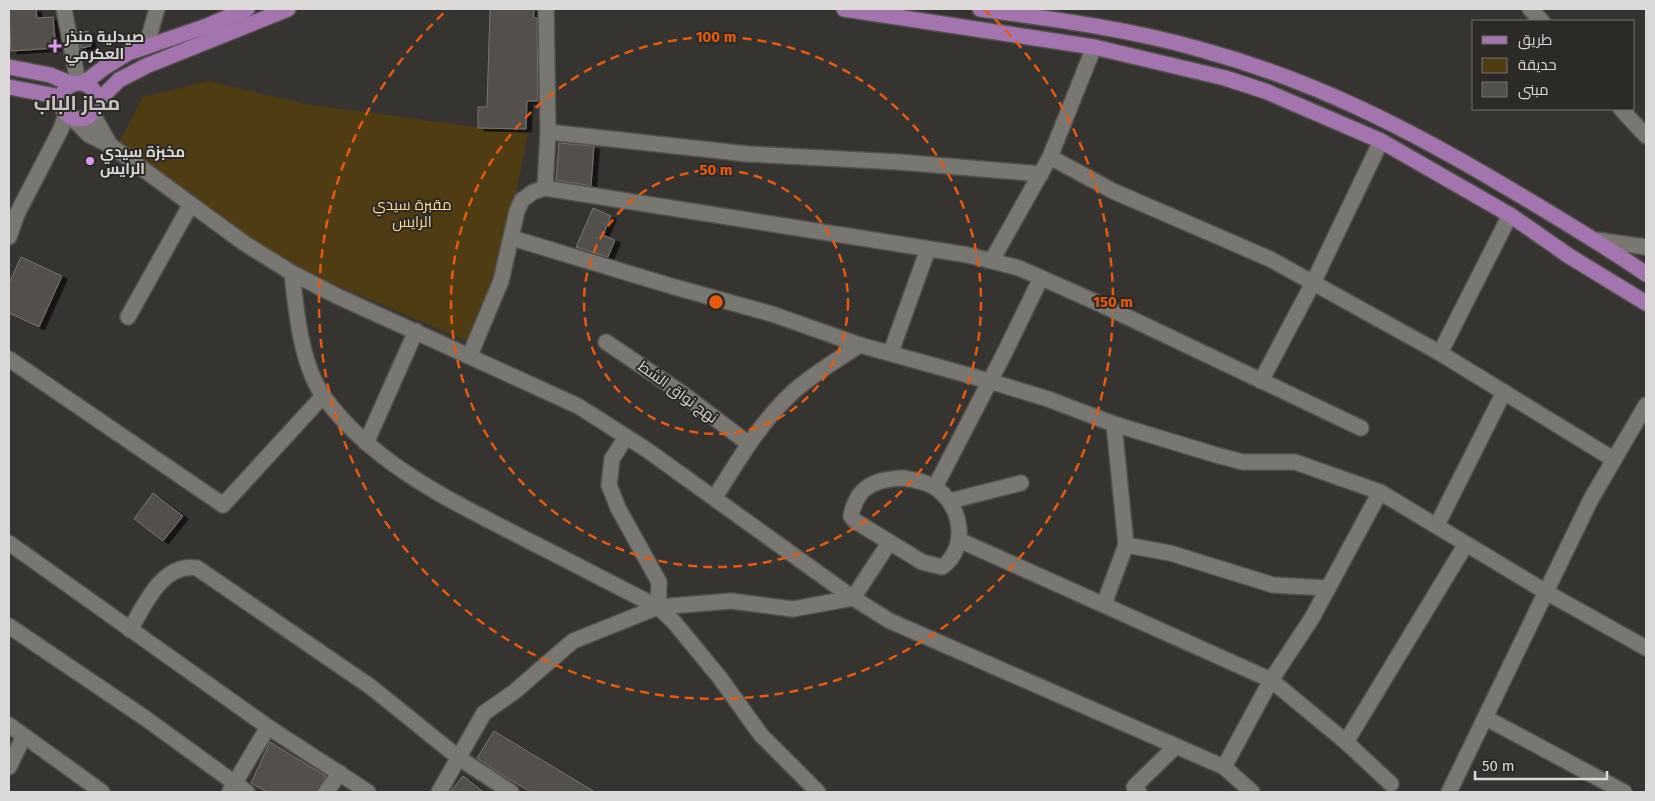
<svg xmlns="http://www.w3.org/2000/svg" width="1655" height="801" font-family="'Fira Sans',Cairo,sans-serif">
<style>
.green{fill:#503c12}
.building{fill:#52504c;stroke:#777470;filter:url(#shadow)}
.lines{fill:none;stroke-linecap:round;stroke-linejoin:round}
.minor-casing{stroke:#53514d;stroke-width:18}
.major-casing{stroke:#53514d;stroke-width:18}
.minor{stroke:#797772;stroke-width:15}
.major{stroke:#a474ae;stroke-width:15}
.ring{fill:none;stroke:#e8590c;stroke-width:2.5;stroke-dasharray:9 6}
.poi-dot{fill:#de98f2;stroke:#2c2a26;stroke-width:2}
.labels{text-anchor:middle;stroke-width:4;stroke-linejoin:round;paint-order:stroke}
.poi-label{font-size:15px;font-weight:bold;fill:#dad9d7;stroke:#2c2a26;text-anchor:start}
.park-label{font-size:15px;fill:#feda98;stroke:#2c2a26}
.street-label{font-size:15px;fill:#dad9d7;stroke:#2c2a26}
.district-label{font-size:20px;font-weight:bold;fill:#c6c3be;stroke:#2c2a26}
.centre{fill:#e8590c;stroke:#2c2a26;stroke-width:2.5}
.ring-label{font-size:15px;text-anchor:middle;font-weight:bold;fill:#e8590c;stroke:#2c2a26;stroke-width:4;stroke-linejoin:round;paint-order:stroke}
</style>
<defs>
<filter id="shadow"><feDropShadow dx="5.5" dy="3" stdDeviation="0" flood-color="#0009"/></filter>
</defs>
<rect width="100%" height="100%" fill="#363430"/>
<polygon class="green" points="209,81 304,104 528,134 499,277 470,342 291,266 117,146 143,97"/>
<g class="building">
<polygon points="9,9 36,9 37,18 53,17 56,48 11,51"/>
<polygon points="490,9 534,9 534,18 537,18 538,101 527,101 526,129 478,128 478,107 487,107"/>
<polygon points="88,31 91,46 81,48 78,33"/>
<polygon points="559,143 594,146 591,186 556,180"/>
<polygon points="593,208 611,216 603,235 615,240 608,257 576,247"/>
<polygon points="21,257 62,276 39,327 9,313 9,283"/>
<polygon points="153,493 183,516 163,541 134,519"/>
<polygon points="494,731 595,792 531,792 502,775 477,758"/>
<polygon points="270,742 326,776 317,792 267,792 251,783"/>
<polygon points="463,776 484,792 450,792"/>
</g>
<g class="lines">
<defs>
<g id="minor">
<polyline points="64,9 78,82"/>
<polyline points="1530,9 1542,21"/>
<polyline points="146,47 157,9"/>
<polyline points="1621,109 1646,136"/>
<polyline points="71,117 89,135 110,145 92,113"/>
<polyline points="548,132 748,154 899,162 1041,174"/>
<polyline points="110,145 244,243 292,273 337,296 578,406 647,450 853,598 890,621 1224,767 1252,792"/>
<polyline points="1050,157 1113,191 1270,259 1440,353 1613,459"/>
<polyline points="545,188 548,132 546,9"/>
<polyline points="9,237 17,214 61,129 66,114"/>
<polyline points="512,238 671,286 772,314 860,345 989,381 1048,399 1114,424 1216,455 1243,462 1295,462 1380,492 1546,592 1646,648"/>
<polyline points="1596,240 1646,247"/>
<polyline points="992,260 1050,157 1094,47"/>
<path d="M292,273C296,310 301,366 324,397C375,467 458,504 533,543C575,564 616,586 658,607L674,622L720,678L761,735L818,792"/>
<polyline points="128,317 191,204"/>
<polyline points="606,342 683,394 749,444"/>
<polyline points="891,352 928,249"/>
<polyline points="1440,353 1510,215"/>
<polyline points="470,355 501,281 517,211 522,200 533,192 545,188 968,255 1019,268 1098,303 1361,428"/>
<polyline points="9,359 223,505 323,396"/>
<polyline points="1261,381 1313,283 1381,141"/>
<polyline points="626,437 612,459 609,485 618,508 659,582 658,607"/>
<polyline points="366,443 416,331"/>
<path d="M904,478C914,480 925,481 934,487C961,503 970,547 942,567L922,562L855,521L851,516C857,486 875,479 904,478Z"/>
<polyline points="935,487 1004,354 1041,278"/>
<path d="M715,497C738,461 761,421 793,392C813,374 837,360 860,345"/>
<polyline points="950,501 1021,483"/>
<polyline points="1437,525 1504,392"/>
<polyline points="959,540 1271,680 1346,742 1391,784"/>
<polyline points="9,543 268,727 368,792"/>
<polyline points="1126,545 1170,553 1273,585 1328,588"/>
<polyline points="1104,604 1126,545 1114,424"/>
<polyline points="9,626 145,718 247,792"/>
<path d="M130,630C145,604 162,563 197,568L371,687L459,758L511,792"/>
<polyline points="1486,718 1624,792"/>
<polyline points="9,725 102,792"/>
<polyline points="1346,742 1466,544"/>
<polyline points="9,767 24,736"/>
<polyline points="1224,767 1271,680 1312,618 1380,492"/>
<polyline points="230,791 268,727"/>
<polyline points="326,792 340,773"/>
<polyline points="439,792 484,713 514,692 573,641 658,607 731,601 793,609 853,598 889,543"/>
<polyline points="1139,792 1134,787 1176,746"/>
<polyline points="1449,792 1591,499 1646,405"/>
</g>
<g id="major">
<polyline points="844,9 1094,47 1225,78 1265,91 1381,141 1510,215 1569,256 1646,303"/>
<path d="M980,9C1053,19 1128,29 1199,49C1313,80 1407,128 1508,188C1555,216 1601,243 1646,274"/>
<polyline points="9,67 50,75 72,84"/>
<circle cx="79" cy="101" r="18"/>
<polyline points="84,83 105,67 128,53 207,26 247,9"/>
<polyline points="9,87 61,97"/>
<polyline points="97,102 119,80 146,66 288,9"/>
</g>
</defs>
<use href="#minor" class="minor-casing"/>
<use href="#major" class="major-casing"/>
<use href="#minor" class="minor"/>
<use href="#major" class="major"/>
</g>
<g class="ring">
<circle cx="716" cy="302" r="132"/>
<circle cx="716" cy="302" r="265"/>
<path d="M984 9A397 397 0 1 1 448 9"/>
</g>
<g class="poi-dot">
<path d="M52.5 38.5h5v5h5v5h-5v5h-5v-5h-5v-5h5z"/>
<circle cx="90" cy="161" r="5"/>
</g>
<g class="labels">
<g class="poi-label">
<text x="65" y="42">صيدلية منذر<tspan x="65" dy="17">العكرمي</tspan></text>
<text x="100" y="157">مخبزة سيدي<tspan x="100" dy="17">الرايس</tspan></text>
</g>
<g class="park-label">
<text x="412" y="210">مقبرة سيدي<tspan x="412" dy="17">الرايس</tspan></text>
</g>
<g class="street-label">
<text transform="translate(678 392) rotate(36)" y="5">نهج نواق الشط</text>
</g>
<g class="district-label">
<text x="77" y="110">مجاز الباب</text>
</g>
</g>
<circle cx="716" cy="302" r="8" class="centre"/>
<g class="ring-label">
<text x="716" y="42">100 m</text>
<text x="716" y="175">50 m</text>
<text x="1113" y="307">150 m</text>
</g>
<rect width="1655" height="801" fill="none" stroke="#dad9d7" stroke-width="20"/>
<rect x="1472" y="20" width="162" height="90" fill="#2c2a26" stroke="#72706d"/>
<rect x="1482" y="36" width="25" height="8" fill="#a474ae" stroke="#72706d"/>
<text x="1518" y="45" font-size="15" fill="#dad9d7">طريق</text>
<rect x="1482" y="58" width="25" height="15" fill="#503c12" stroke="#72706d"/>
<text x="1518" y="70" font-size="15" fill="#dad9d7">حديقة</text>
<rect x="1482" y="82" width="25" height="15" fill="#52504c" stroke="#72706d"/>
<text x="1518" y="95" font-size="15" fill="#dad9d7">مبنى</text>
<path d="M1475 771v8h132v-8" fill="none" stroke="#dad9d7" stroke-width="2.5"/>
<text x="1482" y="771" font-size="15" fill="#dad9d7" stroke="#2c2a26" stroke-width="4" paint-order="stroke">50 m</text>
</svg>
